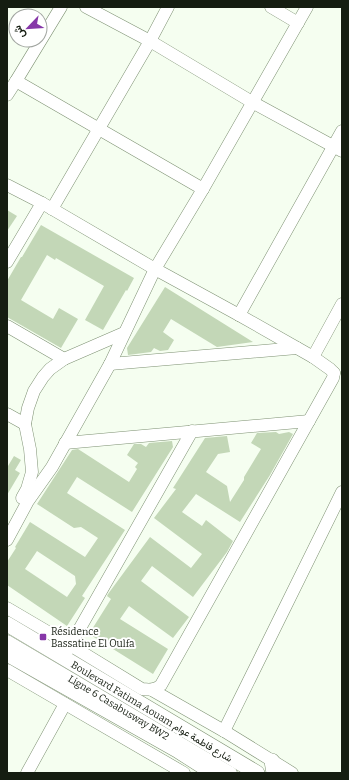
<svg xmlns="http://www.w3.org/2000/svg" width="349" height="780" font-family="Bitter,Vazirmatn,serif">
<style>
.building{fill:#c3d7b7;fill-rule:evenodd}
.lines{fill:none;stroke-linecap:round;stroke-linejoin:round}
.minor-casing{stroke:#7e9173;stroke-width:13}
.major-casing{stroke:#7e9173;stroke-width:16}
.minor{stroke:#fff;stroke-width:12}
.major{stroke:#fff;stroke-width:15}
.poi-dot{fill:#8637a8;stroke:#fff;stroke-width:1.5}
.labels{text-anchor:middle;stroke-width:4;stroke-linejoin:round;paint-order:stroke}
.poi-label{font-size:10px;fill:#151d11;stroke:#fff;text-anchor:start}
.street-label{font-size:10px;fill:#151d11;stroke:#fff}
</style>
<rect width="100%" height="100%" fill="#f5fef0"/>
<g class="building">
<polygon points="7,210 17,216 7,231"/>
<polygon points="41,225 134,278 127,291 126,290 103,330 85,320 104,286 56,258 55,260 47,255 21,300 53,319 59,308 78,319 61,348 7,317 7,281 21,257 22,257"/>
<polygon points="165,287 253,342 217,347 171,319 163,332 174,340 168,350 160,351 154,348 151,352 128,355 127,348"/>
<polygon points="276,432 279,434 289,432 293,434 270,475 240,522 196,494 182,512 202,526 206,520 233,541 227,552 193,597 152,566 141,581 189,617 173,638 129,606 120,619 168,649 153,674 89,634 111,599 107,596 108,594 150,537 191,568 202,554 154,518 176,489 173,488 205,438 227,436 230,452 218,454 206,472 227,486 230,502 244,480 244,477 261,449 251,443 257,433"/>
<path d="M172,441L173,447L132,512L77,477L67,493L125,530L82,596L85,598L67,626L7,585V562L16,548L15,547L30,522L85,557L98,538L81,527L74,528L37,504L72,450L78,449L129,482L137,469L135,467L138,463L127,455L134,444H141L146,447L149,443ZM37,551L75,576L76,584L67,597L25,569Z"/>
<polygon points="14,456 21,460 15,470 20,473 7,495 7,465 8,466"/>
</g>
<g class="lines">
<defs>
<g id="minor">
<polyline points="86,7 150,41 252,102 342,151"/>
<polyline points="271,7 298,23"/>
<polyline points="16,81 99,129 203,189"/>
<polyline points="7,95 16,81 61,7"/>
<polyline points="7,185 42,203 155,269 239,315 313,357 330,369 334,373"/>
<polyline points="52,209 150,41 168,7"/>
<polyline points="7,262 42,203"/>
<polyline points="239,315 342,131"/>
<polyline points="7,326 64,359"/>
<polyline points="313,357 342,304"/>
<polyline points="110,364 297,348"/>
<polyline points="7,414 25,424"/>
<polyline points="65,443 309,421"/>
<polyline points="22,498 27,489 32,472 30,449 25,424 28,408 34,391 43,377 50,369 64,359 124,333"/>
<polyline points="7,540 28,501 52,467 110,364 155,269 203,189 307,7"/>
<path d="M7,608L70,645L142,689C150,690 155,690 161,685L333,378L334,373"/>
<polyline points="7,641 231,773"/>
<polyline points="67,651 192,431"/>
<polyline points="7,670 184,773"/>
<polyline points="152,690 224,731 292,773"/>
<polyline points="224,731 342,492"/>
<polyline points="27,773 65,704"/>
</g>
<g id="major">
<polyline points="7,624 257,773"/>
<polyline points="7,654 177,750 213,773"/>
<polyline points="272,761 274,773"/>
</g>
</defs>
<use href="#minor" class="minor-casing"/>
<use href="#major" class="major-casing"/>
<use href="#minor" class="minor"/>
<use href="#major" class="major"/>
</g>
<rect class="poi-dot" x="39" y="633" width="8" height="8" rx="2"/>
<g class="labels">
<g class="poi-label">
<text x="51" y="635">Résidence<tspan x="51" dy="12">Bassatine El Oulfa</tspan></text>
</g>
<g class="street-label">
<text transform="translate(119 707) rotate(31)" y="4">Ligne 6 Casabusway BW2</text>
<text transform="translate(152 711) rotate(31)" y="4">Boulevard Fatima Aouam شارع فاطمة عوام</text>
</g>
</g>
<rect width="349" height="780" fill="none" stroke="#151d11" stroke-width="16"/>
<g transform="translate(28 28) rotate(245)"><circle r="19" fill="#ffffff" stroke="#a1a5a0"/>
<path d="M0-3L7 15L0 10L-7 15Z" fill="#8637a8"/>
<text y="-6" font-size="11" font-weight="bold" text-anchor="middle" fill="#151d11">ش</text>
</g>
</svg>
